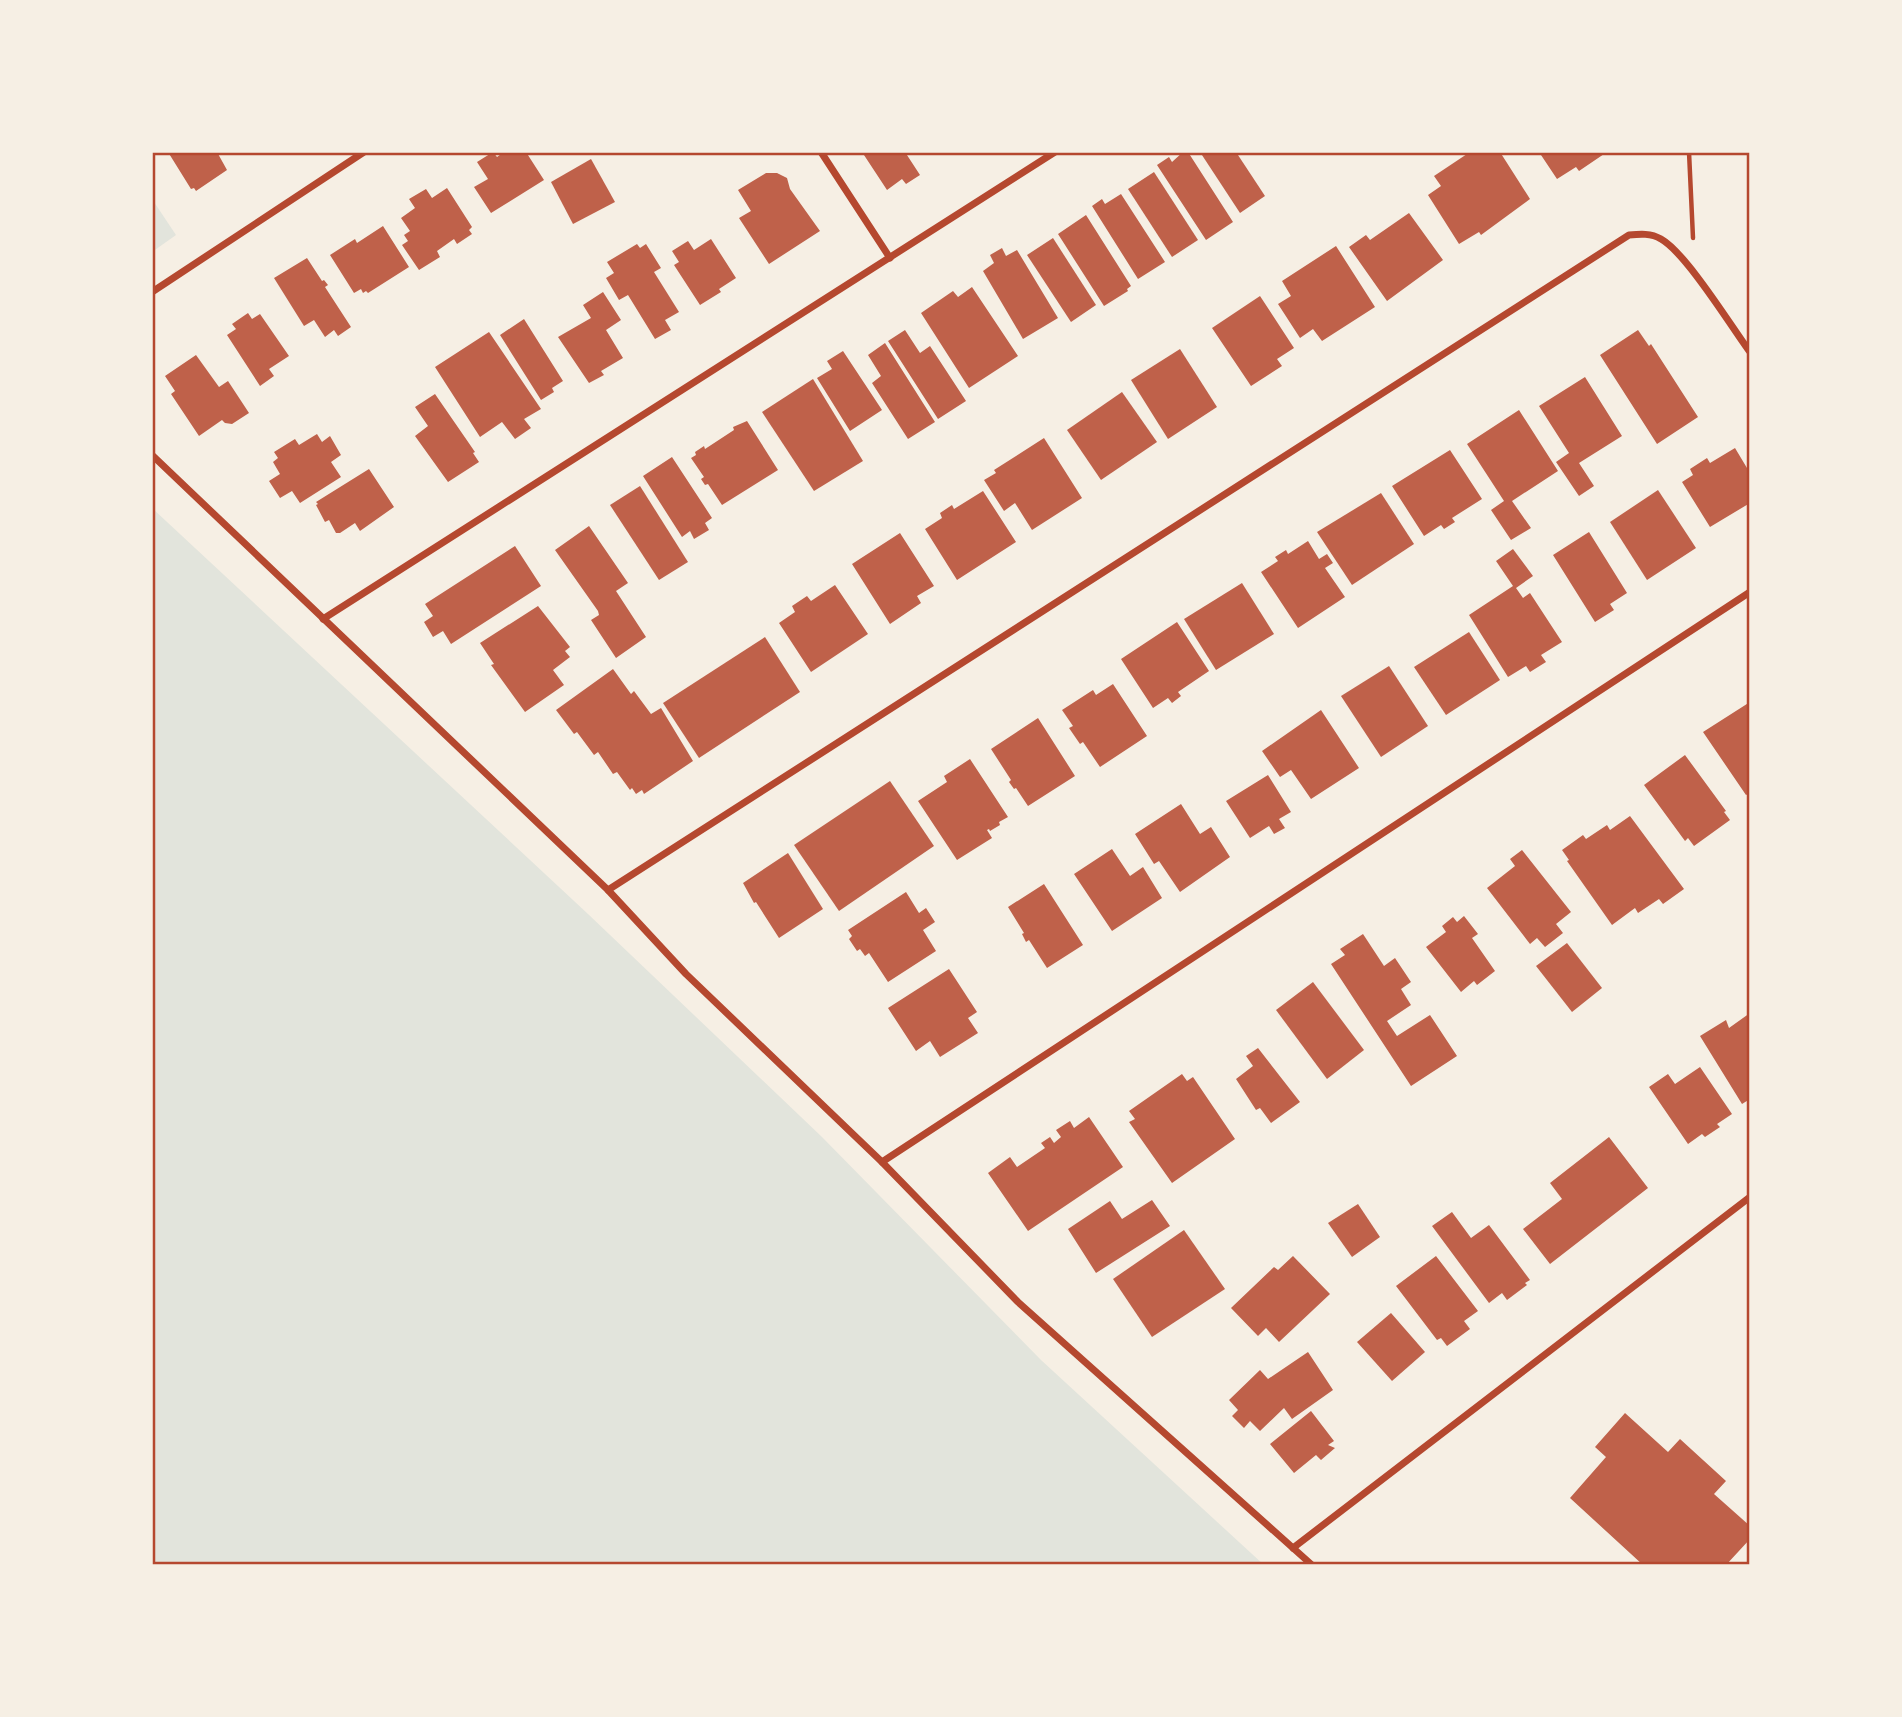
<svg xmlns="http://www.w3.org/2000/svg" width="1902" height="1717" font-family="Poppins,sans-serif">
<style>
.green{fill:#e2e4dc}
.building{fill:#bf614a}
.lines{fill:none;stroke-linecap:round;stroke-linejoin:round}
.path{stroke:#b5482f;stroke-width:4.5}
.minor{stroke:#b5482f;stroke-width:7}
.neatline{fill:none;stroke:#b5482f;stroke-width:2.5}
</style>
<rect width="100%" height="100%" fill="#f6efe4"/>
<g class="green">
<polygon points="152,199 176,235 152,252"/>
<polygon points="152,508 588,914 822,1137 1041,1360 1264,1565 152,1565"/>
</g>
<g class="building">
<polygon points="168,152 217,152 227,170 196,191 194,188 191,189"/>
<polygon points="493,152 497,157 504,152 526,152 544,180 491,213 474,187 488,179 477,162"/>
<polygon points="862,152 905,152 920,175 906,184 902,179 887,190"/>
<polygon points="1183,152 1188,152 1233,222 1206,240 1157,165 1169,157 1172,162"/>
<polygon points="1200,152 1236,152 1265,196 1240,213"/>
<polygon points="1470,152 1500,152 1530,199 1481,235 1479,232 1459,244 1428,195 1441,186 1434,176"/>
<polygon points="1539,152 1607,152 1579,171 1576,167 1557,179"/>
<polygon points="591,159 615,202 573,224 551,182"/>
<polygon points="1154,172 1198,240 1172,257 1128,189"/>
<polygon points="766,173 777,173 787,178 790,189 820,231 769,264 739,218 751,211 738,190"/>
<polygon points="447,188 472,227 469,230 472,234 457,244 454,239 437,251 440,257 419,270 402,245 408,241 404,235 410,231 401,218 415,208 409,199 426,189 432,198"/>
<polygon points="1121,194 1165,262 1138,279 1092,206 1102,199 1105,204"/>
<polygon points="1409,213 1443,260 1387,301 1349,247 1366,235 1370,240"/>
<polygon points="1086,215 1131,286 1127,289 1128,291 1104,306 1058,234"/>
<polygon points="383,226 409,267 368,293 366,291 363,293 361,289 354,293 330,255 355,239 357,243"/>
<polygon points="1053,238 1096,305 1071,322 1027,255"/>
<polygon points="711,239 736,278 719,289 721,292 700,305 674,265 679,262 672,251 688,241 694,250"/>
<polygon points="637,244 640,248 646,244 661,268 654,272 679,312 665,320 671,330 655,339 628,295 619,300 606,278 614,273 607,262"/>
<polygon points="1336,246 1375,307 1322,341 1313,329 1300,338 1278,304 1291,296 1282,281"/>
<polygon points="1002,248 1006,256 1017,250 1058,318 1023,339 983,271 994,263 990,255"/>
<polygon points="307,258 322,281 324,280 328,285 325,287 351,327 338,336 334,330 325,337 314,320 304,326 274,278"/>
<polygon points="972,287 1018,356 969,388 921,313 953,291 958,297"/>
<polygon points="603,292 621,320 606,330 623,358 601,371 604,375 589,383 558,337 591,318 583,305"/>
<polygon points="1260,296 1294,348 1277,359 1282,366 1251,386 1212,328"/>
<polygon points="248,313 252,319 260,314 289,356 269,369 274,376 260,386 227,335 236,329 232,324"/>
<polygon points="524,319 563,381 552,388 554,392 541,400 500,335"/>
<polygon points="905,330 920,353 930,346 966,401 938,419 888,341"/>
<polygon points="1638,330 1649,346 1651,344 1698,417 1657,444 1600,355"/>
<polygon points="489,332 541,409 524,419 531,428 515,439 502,422 480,437 435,367"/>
<polygon points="885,343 935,422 908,439 872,383 881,376 868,355"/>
<polygon points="1180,349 1217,407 1168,439 1131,380"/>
<polygon points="843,351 882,410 850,431 817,378 832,369 827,361"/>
<polygon points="196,355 219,387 228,381 249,413 232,424 225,423 222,420 199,436 171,394 175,391 165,376"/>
<polygon points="1585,377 1622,436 1579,463 1594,486 1579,496 1556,462 1569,453 1539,406"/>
<polygon points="813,379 863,461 814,491 762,412"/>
<polygon points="1122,392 1157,442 1101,480 1067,430"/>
<polygon points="435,394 475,452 473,453 479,462 448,482 415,436 428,426 415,407"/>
<polygon points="1519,410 1558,471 1512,501 1531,528 1511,540 1491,510 1504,501 1467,444"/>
<polygon points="747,421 778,470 722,505 708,484 705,485 701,479 704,477 691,458 696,455 695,452 704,446 705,449 734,430 733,427"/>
<polygon points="317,434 322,442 330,436 341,455 331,462 341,477 300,503 292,491 280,498 269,481 280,474 273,462 278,458 274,452 295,439 299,445"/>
<polygon points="1044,438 1082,498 1032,530 1015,503 1004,511 984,480 996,473 994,470"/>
<polygon points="1735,448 1750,473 1750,503 1710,527 1682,482 1693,475 1690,469 1707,458 1710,463"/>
<polygon points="1450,450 1482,499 1452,518 1455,522 1444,529 1441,525 1424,536 1392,486"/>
<polygon points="672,457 712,518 705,523 709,530 694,539 690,531 682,537 643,476"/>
<polygon points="369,469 394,507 360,531 355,523 340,533 336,533 329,520 325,522 316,505 318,504 316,502"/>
<polygon points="640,486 688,562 659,580 610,505"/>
<polygon points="1658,490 1696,548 1647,580 1610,522"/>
<polygon points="983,491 1016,542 957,580 925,529 942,518 940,513 952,505 954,509"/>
<polygon points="1381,493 1414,544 1352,585 1317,532"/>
<polygon points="589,526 628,583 616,591 646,637 616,658 591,620 599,615 598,611 555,550"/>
<polygon points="1589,532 1627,593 1610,604 1614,610 1595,622 1553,555"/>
<polygon points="900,533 934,586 917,596 921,603 890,624 852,564"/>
<polygon points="1308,541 1319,559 1327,554 1333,563 1325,568 1345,597 1298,628 1261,572 1278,561 1275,557 1286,550 1288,554"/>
<polygon points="515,546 541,586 451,644 443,631 433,637 424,622 433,616 425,604"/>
<polygon points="1513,549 1533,576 1516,588 1523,598 1530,593 1562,642 1541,655 1546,662 1530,672 1526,666 1508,677 1469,615 1513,586 1496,561"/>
<polygon points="1242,583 1274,634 1216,670 1184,619"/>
<polygon points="835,585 868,634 811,672 779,623 795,612 792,606 807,596 811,601"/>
<polygon points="538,606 570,647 565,651 570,657 553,670 564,685 525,712 491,665 494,664 480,643"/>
<polygon points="1177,622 1209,671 1178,692 1181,696 1172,703 1168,698 1153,708 1121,659"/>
<polygon points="1469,632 1500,680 1446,715 1414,667"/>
<polygon points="765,637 800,692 699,758 663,703"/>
<polygon points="1389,666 1428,726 1381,757 1341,696"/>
<polygon points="613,669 631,694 634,691 651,714 661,708 693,761 644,794 642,790 636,794 632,788 630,790 617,772 613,774 598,752 594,755 577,732 574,734 556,710"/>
<polygon points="1113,684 1147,736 1100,767 1083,742 1080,744 1069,728 1073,726 1062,710 1093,690 1096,695"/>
<polygon points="1750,702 1750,797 1748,794 1746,795 1703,732"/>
<polygon points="1321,710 1359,768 1311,799 1291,770 1280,777 1262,751"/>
<polygon points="1038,718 1075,776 1028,806 1016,788 1014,789 1009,782 1011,780 991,749"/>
<polygon points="1685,755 1726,811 1724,812 1730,820 1694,846 1688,838 1685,841 1644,785"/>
<polygon points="970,759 1008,817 999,822 1000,825 990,831 989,829 987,830 992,838 957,860 918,801 947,782 944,776"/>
<polygon points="1268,775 1291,812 1279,819 1285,828 1274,834 1269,826 1250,838 1226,801"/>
<polygon points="890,781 934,846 839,911 794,845"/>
<polygon points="1181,804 1200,834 1211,827 1230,857 1180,892 1159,861 1154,864 1135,834"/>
<polygon points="1630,816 1684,889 1663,904 1659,899 1638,913 1635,908 1612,925 1567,861 1569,860 1562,850 1583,835 1586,839 1607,825 1610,830"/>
<polygon points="1112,849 1130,876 1143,867 1162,898 1112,931 1074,874"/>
<polygon points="1522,850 1571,912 1556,924 1563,933 1545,947 1537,938 1530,944 1487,888 1515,866 1510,859"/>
<polygon points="788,853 823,909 779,938 756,902 754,903 743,883"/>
<polygon points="1044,884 1083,945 1047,968 1029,940 1026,942 1022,934 1024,933 1008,907"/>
<polygon points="906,892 919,913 926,908 935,922 923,930 936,951 888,982 869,953 865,956 860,949 857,951 849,939 852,936 848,930"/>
<polygon points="1464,916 1478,934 1472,938 1495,971 1477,985 1474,981 1461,992 1426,947 1446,932 1442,926 1453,917 1457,922"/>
<polygon points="1363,934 1384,966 1395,958 1411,982 1401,989 1411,1005 1387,1021 1397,1036 1430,1015 1457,1056 1411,1086 1331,964 1345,955 1340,949"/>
<polygon points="1567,943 1602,988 1572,1012 1536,966"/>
<polygon points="949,969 977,1012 968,1018 978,1033 940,1057 930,1041 916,1051 888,1008"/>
<polygon points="1313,982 1364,1050 1327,1079 1276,1010"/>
<polygon points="1750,1013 1750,1099 1742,1104 1700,1036 1726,1020 1729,1028"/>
<polygon points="1258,1048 1300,1102 1271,1123 1260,1108 1256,1110 1236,1079 1253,1066 1246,1056"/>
<polygon points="1700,1067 1732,1114 1717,1124 1720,1127 1705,1137 1702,1134 1688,1144 1649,1087 1668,1074 1675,1084"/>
<polygon points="1182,1074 1187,1081 1193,1077 1235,1139 1172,1183 1129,1122 1135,1119 1129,1111"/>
<polygon points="1089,1117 1123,1167 1028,1231 988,1173 1010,1157 1017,1167 1045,1148 1041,1143 1050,1137 1054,1143 1061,1137 1056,1130 1070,1121 1074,1128"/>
<polygon points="1609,1137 1648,1188 1550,1264 1523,1229 1562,1199 1550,1183"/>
<polygon points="1152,1200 1170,1226 1096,1273 1068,1229 1110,1201 1122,1219"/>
<polygon points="1358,1204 1380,1237 1352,1257 1328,1223"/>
<polygon points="1452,1212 1471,1238 1489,1225 1530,1280 1525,1283 1527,1285 1507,1300 1502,1293 1489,1303 1432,1226"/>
<polygon points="1184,1230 1225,1289 1152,1337 1113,1279"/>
<polygon points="1293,1256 1330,1294 1279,1342 1266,1328 1258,1336 1231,1308 1274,1267 1278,1270"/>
<polygon points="1436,1256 1478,1311 1464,1321 1470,1329 1447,1346 1441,1338 1437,1340 1396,1286"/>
<polygon points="1391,1313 1425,1352 1392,1381 1357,1342"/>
<polygon points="1308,1352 1333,1390 1292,1419 1284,1408 1260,1431 1250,1421 1244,1428 1232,1416 1238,1410 1229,1400 1260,1370 1268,1379"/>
<polygon points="1311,1411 1334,1441 1328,1445 1335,1448 1321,1460 1316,1455 1294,1473 1270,1444"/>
<polygon points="1625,1413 1668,1452 1680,1439 1726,1481 1714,1494 1750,1526 1750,1539 1726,1565 1643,1565 1570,1498 1606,1457 1595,1447"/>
</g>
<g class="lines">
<polyline class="path" points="1689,152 1693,238"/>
<g class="minor">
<polyline points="821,152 890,258"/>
<polyline points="152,292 364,152"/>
<polyline points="152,455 608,890 686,974 882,1162 1018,1302 1312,1565"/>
<polyline points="323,619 1055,152"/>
<path d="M608,890L1629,235C1640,234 1651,233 1661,239C1686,253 1731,326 1750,352"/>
<polyline points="882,1162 1750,592"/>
<polyline points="1293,1548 1750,1197"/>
</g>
</g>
<rect width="1902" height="1717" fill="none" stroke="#f6efe4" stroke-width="308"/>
<rect x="154" y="154" width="1594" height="1409" class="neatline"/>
</svg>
